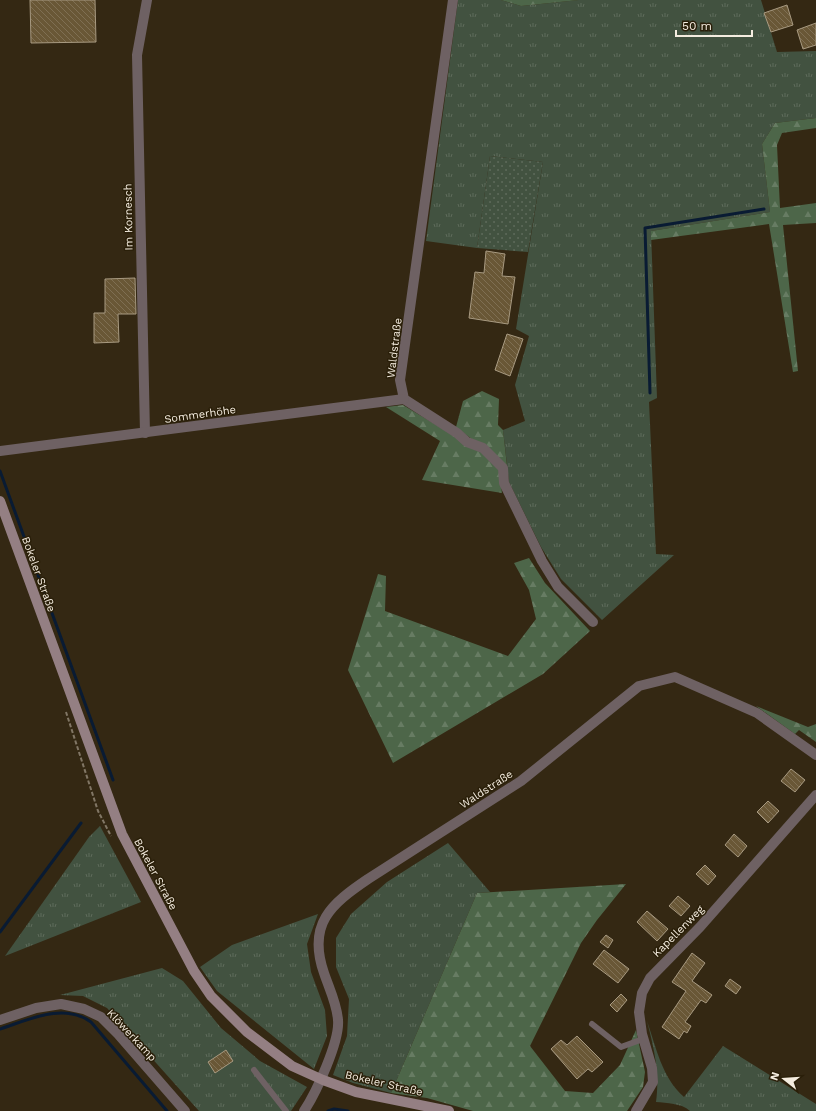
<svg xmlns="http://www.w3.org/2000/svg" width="816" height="1111" font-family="'Work Sans',sans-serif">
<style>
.grass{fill:url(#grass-tufts)}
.forest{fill:url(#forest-firs)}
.garden{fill:url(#garden-dots)}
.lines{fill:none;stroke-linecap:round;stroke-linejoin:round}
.stream{stroke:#091b33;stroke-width:3}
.building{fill:url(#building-back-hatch);stroke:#a89a81}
.path{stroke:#817665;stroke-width:2;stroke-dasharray:4 2;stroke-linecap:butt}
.lane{stroke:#6e6163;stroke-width:6}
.street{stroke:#6e6163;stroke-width:10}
.secondary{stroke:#947f83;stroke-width:10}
.labels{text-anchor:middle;stroke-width:3;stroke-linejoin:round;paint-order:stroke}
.street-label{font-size:11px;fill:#f4ecdf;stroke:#2a1f09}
</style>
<defs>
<pattern id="grass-tufts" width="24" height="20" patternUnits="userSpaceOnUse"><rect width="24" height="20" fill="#425240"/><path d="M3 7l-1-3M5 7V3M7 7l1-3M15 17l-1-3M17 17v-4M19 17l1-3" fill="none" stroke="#5e6b5b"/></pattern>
<pattern id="forest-firs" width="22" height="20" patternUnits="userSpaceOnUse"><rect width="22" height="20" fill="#4d6649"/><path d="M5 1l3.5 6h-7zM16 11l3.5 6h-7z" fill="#677c63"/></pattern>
<pattern id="garden-dots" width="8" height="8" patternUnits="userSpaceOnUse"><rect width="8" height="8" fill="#425240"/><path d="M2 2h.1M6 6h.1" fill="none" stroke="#5e6b5b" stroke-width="1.8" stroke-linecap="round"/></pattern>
<pattern id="building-back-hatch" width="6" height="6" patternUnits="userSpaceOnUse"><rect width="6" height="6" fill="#695736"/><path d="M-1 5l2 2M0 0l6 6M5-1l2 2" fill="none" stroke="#7f6f53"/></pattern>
</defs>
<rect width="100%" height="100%" fill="#342813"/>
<g class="grass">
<polygon points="458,0 501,0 521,6 579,0 761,0 777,52 816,51 816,118 775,123 762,144 770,212 651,231 657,398 649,402 656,554 674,555 602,620 561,579 541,547 509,482 503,430 525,421 515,385 529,336 516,329 543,162 490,156 477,248 426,241"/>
<polygon points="100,826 141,902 5,956 89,837"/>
<polygon points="448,843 490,892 477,893 391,1093 353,1083 333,1075 347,1036 349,999 336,967 336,938 351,914 387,882"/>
<polygon points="318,914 307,944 311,972 325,1010 327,1036 314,1069 217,991 200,967 232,945"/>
<polygon points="162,968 183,981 221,1028 260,1061 307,1087 291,1111 199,1111 107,1008 83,996 60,995"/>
<path d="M647,1021C656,1047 662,1078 684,1097L723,1046L816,1104V1111H690C681,1103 667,1103 656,1102C660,1072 654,1049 647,1021Z"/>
</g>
<g class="forest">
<polygon points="501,0 579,0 521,6"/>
<polygon points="816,118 816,128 782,133 777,145 780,208 816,203 816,223 783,225 798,371 793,372 769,224 651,240 651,231 770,212 762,144 775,123"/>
<polygon points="482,391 499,399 498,425 503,430 507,466 456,427 463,401"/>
<polygon points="403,405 481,452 499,470 502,493 422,480 440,441 386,407"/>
<polygon points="529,558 545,583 590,631 543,674 393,763 348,670 378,574 386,576 385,611 508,656 536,619 529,590 514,563"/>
<polygon points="756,706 808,727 816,724 816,742 799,730 795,734"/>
<polygon points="626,884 597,920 581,943 530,1046 565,1091 593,1093 620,1065 636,1030 645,1072 643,1087 627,1111 473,1111 427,1098 391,1093 477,893"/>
</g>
<polygon class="garden" points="490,156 543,162 528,252 477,248"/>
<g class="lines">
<g class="stream">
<polyline points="650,393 645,228 764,209"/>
<polyline points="0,471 113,780"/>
<polyline points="0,932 81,823"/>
<path d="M0,1029C28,1020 64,1002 91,1022L167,1111"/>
<polyline points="328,1111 334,1109 348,1111"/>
</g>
</g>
<g class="building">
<polygon points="30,0 95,0 96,42 31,43"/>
<polygon points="787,5 793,25 771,32 764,13"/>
<polygon points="816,23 816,45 803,49 797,30"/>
<polygon points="486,251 505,254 502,276 515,277 508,324 469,318 475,272 484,273"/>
<polygon points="135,278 136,314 118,314 119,342 94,343 94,313 105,313 105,279"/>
<polygon points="507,334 523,339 510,376 495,370"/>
<polygon points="791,769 805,780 795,792 781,781"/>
<polygon points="768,801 779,811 768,823 757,812"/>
<polygon points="734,834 747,846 738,857 725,845"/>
<polygon points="705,865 716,876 708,885 696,874"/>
<polygon points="678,896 690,906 681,916 669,906"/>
<polygon points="647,911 668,929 657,941 637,922"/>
<polygon points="606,935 613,940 608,948 600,942"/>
<polygon points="604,950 629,969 618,983 593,964"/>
<polygon points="692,953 705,963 692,981 712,995 706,1003 701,1000 685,1022 691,1026 687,1033 684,1031 679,1039 662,1027 686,991 672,982"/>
<polygon points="730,979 741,987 736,994 725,986"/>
<polygon points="621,994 627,1000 617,1012 610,1005"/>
<polygon points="577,1036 603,1062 592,1072 588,1069 577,1079 551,1049 561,1040 567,1045"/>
<polygon points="226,1050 233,1061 215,1073 208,1062"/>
</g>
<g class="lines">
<polyline class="path" points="66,712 98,811 111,836"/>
<g class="lane">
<polyline points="592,1024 621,1047 643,1039"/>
<polyline points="254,1070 286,1111"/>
</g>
<g class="street">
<polyline points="453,0 400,380 404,399 457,433 467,442 483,448 503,468 504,483 542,561 558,587 593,622"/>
<polyline points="145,433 137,55 147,0"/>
<polyline points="0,451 404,399"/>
<polyline points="0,1020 36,1008 61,1004 84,1009 101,1017 118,1034 185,1111"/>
<path d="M304,1111C316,1093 340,1041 338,1020C337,1004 329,988 324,973C307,924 331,904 368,879L521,781L639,686L675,677L757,713L816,755"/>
<polyline points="636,1111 653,1082 652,1068 642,1034 639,1012 642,993 650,978 700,927 816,795"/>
</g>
<polyline class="secondary" points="0,501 122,834 194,971 211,996 247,1032 292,1066 323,1080 356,1092 449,1111"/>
</g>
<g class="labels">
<g class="street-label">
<text transform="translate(128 217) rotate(-91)" y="4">Im Kornesch</text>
<text transform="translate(394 348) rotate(-83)" y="4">Waldstraße</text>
<text transform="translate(200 414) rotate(-8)" y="4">Sommerhöhe</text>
<text transform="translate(39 574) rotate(70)" y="4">Bokeler Straße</text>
<text transform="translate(486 789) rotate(-33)" y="4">Waldstraße</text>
<text transform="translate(156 874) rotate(62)" y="4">Bokeler Straße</text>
<text transform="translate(678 931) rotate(-45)" y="4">Kapellenweg</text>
<text transform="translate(132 1035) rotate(47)" y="4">Klöwerkamp</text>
<text transform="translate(384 1083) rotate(13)" y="4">Bokeler Straße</text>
</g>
</g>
<g transform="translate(784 1079) rotate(287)" stroke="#2a1f09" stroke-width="3" paint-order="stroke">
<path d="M0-3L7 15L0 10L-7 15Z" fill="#f4ecdf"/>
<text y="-6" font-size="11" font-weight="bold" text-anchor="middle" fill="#f4ecdf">N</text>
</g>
<path d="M676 30v6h76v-6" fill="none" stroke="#f4ecdf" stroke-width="2"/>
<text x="682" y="30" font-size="12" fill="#f4ecdf" stroke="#2a1f09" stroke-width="3" paint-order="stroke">50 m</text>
</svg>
